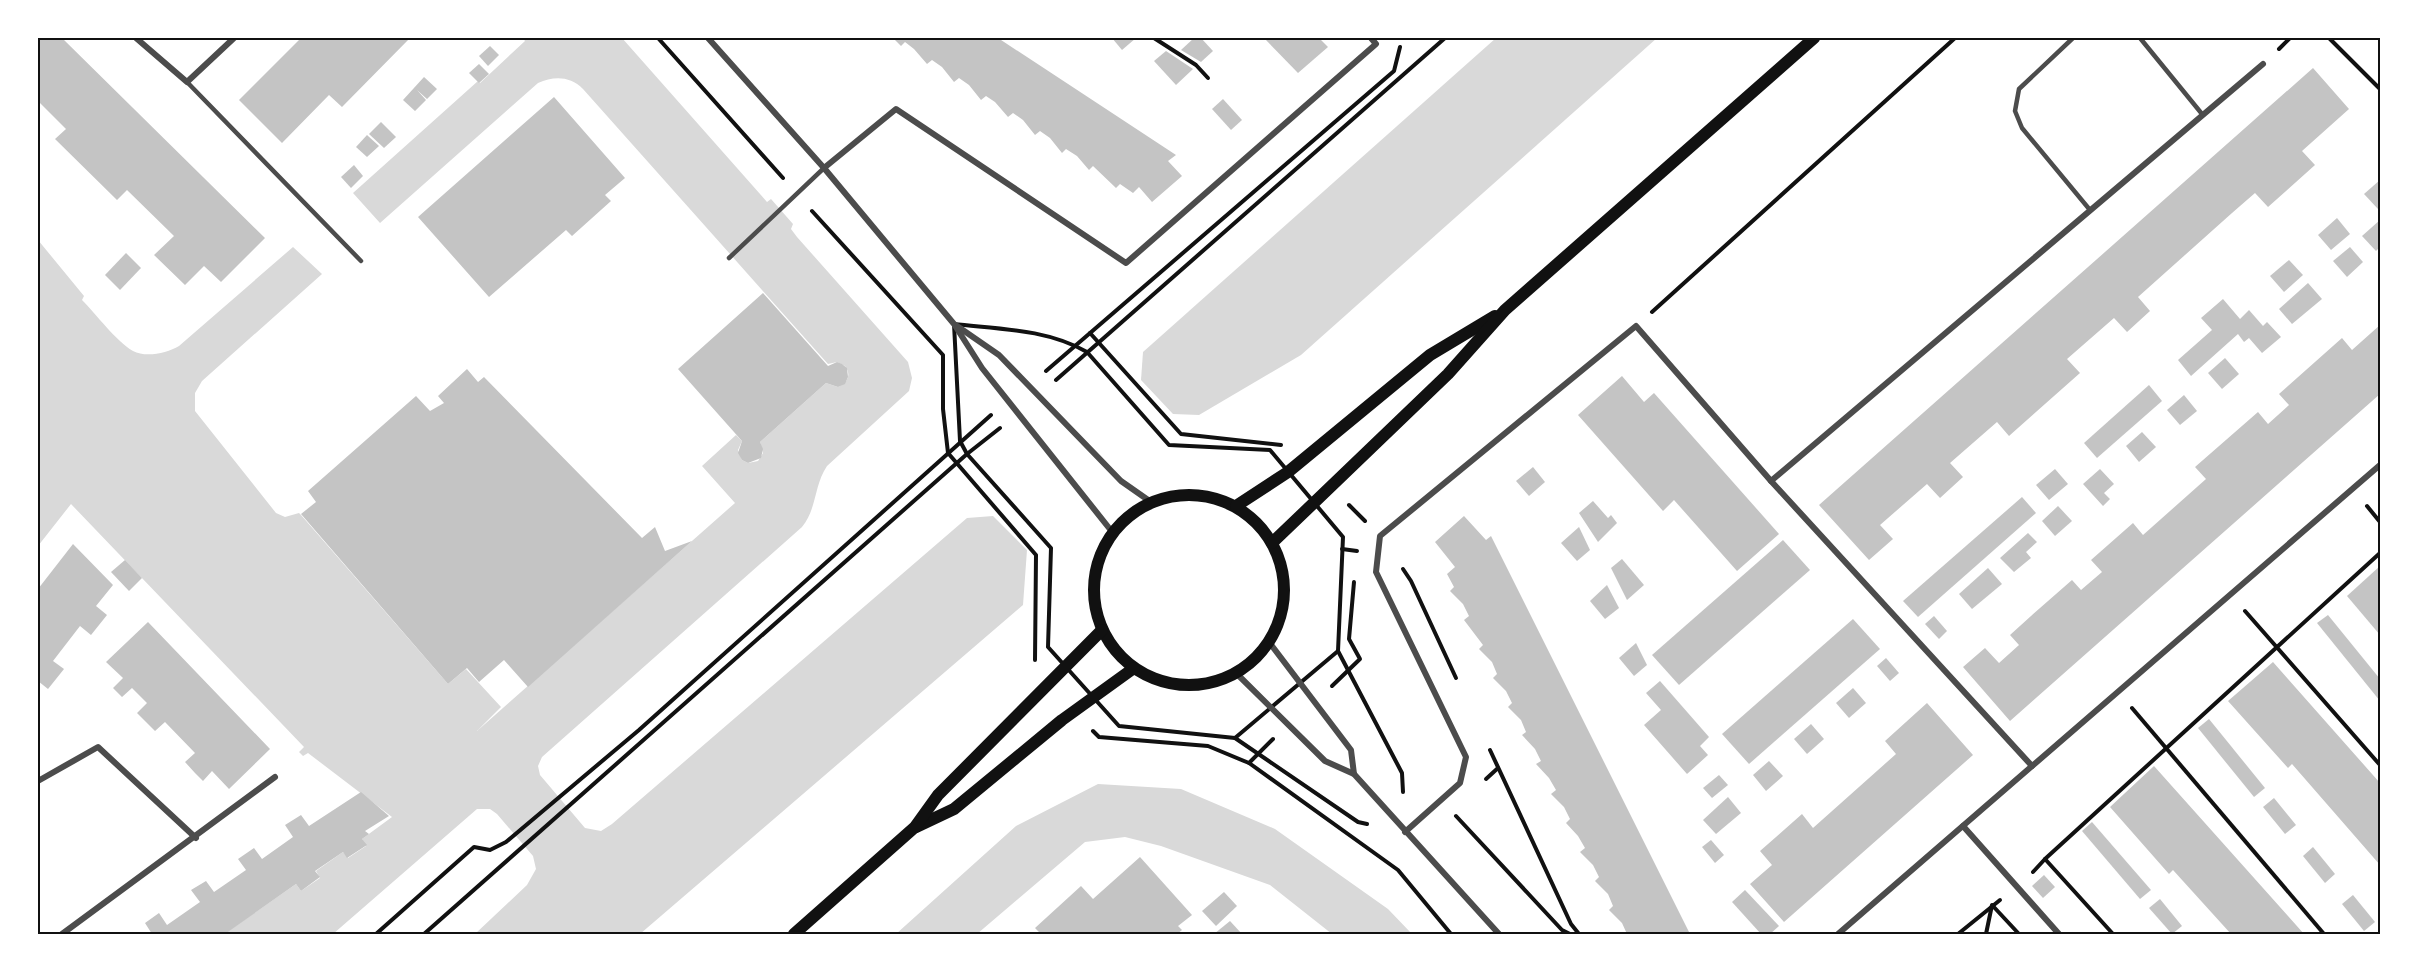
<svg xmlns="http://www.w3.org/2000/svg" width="2418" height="972" font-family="Bitter,serif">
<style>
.water{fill:#d9d9d9}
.building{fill:#c4c4c4}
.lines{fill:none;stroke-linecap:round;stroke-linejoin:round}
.path{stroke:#111;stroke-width:4}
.service{stroke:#4c4c4c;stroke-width:4.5}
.minor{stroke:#4c4c4c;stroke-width:6}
.secondary{stroke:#111;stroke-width:12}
.neatline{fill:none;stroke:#111;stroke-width:2}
</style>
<rect width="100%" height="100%" fill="#fff"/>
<g class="water">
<path d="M523,38H622L767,202L771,199L793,224L791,229L797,237L908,362L912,378L909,391L827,466C814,485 817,509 802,527L542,757L538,766L540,775L585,828L601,831L612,824L967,518L993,516L1027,550L1023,605L640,934H475L527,885L536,869L533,856L497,814L490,809H477L333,934H224L296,884L301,891L320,878L316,871L343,852L348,858L366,846L362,839L392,817L308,753L303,756L299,752L304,747L71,504L38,546V240L84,296L82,300C96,314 116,341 133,351C146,358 167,353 179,346L293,247L322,274L202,381L195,393V411L276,513L285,517L299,513L301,515L448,684L466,669L501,707L477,731L735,503L702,466L736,435L742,441L738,450L742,460L748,463L758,461L763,453L760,442L826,383L838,387C847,383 852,375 845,366L837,362L828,364L583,89C570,76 554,76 538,83L380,223L353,193L478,81L480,83L525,41Z"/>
<polygon points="1496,38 1657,38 1301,355 1199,415 1173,414 1141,380 1143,352"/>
<polygon points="1098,784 1181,789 1275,829 1388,909 1412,934 1332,934 1270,885 1161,846 1125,837 1085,842 977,934 896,934 1016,826"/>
</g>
<g class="building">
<polygon points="38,38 62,38 265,238 221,282 204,266 185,285 154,255 174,236 127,190 117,200 55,139 66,129 38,101"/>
<polygon points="301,38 410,38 342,107 329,95 282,143 239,100"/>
<polygon points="893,38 998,38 1176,155 1168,161 1182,176 1152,202 1139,187 1133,193 1120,184 1116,188 1093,166 1089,170 1077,156 1066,149 1062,153 1050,138 1040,131 1035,135 1023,120 1013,113 1008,117 995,102 986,96 981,100 969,85 959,78 954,82 942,67 932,60 927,64 914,49 905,42 901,46"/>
<polygon points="1112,38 1136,38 1122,50"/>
<polygon points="1194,38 1201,38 1213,51 1201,62 1181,50"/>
<polygon points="1264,38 1319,38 1328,47 1298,73"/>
<polygon points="490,46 499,55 488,66 479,56"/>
<polygon points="1166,51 1193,69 1176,85 1154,61"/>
<polygon points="479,64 489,74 479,83 469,73"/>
<polygon points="2313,68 2349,109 2302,151 2315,165 2268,207 2255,193 2232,213 2138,297 2150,311 2127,332 2114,318 2067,359 2080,373 2009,436 1997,422 1950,463 1963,477 1940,498 1927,484 1880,525 1893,539 1869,560 1819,505"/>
<polygon points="424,77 437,89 427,99 417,90 426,100 415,111 403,100"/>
<polygon points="554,97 625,178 605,195 611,201 572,236 566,230 489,297 418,217"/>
<polygon points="1223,99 1242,120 1231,130 1212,109"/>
<polygon points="381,122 396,137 384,148 369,134"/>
<polygon points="367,135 379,146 367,157 356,147"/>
<polygon points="354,165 363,176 351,188 341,177"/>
<polygon points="2380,180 2380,206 2378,209 2364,194"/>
<polygon points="2337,218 2350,234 2331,250 2318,235"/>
<polygon points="2380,220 2380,247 2376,251 2362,236"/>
<polygon points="2350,247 2363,262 2347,277 2333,261"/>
<polygon points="126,253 141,268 120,290 105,275"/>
<polygon points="2289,260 2303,275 2284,292 2270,276"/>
<polygon points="2308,283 2322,299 2292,324 2279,309"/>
<polygon points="763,293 828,366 837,362 842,364 847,368 848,377 845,384 838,387 826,383 760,442 763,449 761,458 748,463 742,460 738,453 742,441 678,369"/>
<polygon points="2223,299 2240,319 2249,310 2263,326 2267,322 2281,337 2262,353 2249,338 2244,342 2238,334 2191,376 2178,360 2212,330 2201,318"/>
<polygon points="2380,325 2380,394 2010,721 1963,667 1985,648 1999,663 2019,645 2010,635 2031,616 2072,580 2081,590 2102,572 2091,560 2133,523 2143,535 2206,479 2195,467 2258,412 2268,424 2289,405 2279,394 2342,338 2352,350"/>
<polygon points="2225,358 2239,374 2222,389 2208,373"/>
<polygon points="467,369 478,382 484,377 642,538 655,527 665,551 692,541 528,687 504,660 479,682 467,668 448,684 301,514 316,502 308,491 416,396 430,411 444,403 438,396"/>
<polygon points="1622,376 1644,402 1654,393 1779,534 1737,571 1674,500 1663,511 1578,415"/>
<polygon points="2149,385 2162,401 2097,458 2084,443"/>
<polygon points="2184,395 2197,411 2180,425 2167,410"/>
<polygon points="2142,432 2156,447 2139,462 2126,446"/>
<polygon points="1533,467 1545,482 1529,496 1516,481"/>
<polygon points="2055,469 2068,484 2049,500 2036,485"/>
<polygon points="2100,469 2114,484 2104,493 2110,499 2103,506 2083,484"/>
<polygon points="2022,497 2036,513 1918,617 1903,601"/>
<polygon points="1593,501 1608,518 1611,515 1617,523 1598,542 1579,513"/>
<polygon points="2058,506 2072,521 2055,536 2042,521"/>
<polygon points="1464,516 1486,540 1491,536 1690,934 1627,934 1622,923 1609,910 1613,906 1608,894 1595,881 1599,877 1593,865 1580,852 1585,848 1578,836 1566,823 1570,819 1564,807 1551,794 1556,790 1549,778 1536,764 1541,761 1535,749 1522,735 1526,732 1521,720 1508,707 1512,703 1506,691 1493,678 1497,674 1492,662 1479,649 1483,645 1464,620 1469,616 1463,604 1450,591 1454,587 1447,574 1455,567 1435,542"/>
<polygon points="1579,527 1590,550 1577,561 1561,543"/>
<polygon points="2028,533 2037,542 2026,552 2031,558 2014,572 2000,558"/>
<polygon points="1783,540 1810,570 1679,685 1652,655"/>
<polygon points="73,544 113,585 96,606 107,615 91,635 80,626 53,661 64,669 48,689 38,681 38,589"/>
<polygon points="1622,559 1644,585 1627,600 1611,568"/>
<polygon points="125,560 142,578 129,591 111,572"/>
<polygon points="2380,566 2380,635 2347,596"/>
<polygon points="1988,568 2002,584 1972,609 1959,594"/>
<polygon points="1607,585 1619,608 1605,619 1590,601"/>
<polygon points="2328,615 2380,679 2380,701 2317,623"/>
<polygon points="1934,616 1947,631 1939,639 1925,624"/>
<polygon points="1853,619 1880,649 1749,764 1722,734"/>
<polygon points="148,622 270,749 229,789 212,771 203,781 195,773 185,762 195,753 165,722 155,731 137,713 147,703 132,688 122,697 113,688 123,678 106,662"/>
<polygon points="1636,643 1647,665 1634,676 1619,658"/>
<polygon points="1886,658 1899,673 1890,681 1877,666"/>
<polygon points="2273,662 2380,783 2380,865 2292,764 2288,768 2228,701"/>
<polygon points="1660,681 1709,737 1700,746 1708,755 1687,774 1644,725 1661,710 1646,693"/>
<polygon points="1853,688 1866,703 1849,718 1836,703"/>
<polygon points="1927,703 1973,755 1784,922 1750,884 1772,865 1760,851 1802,814 1813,828 1896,754 1885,741"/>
<polygon points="2209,719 2265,788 2254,797 2198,728"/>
<polygon points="1811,724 1824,739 1807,754 1794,739"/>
<polygon points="1769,761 1783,776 1766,791 1753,775"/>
<polygon points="2154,766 2304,934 2231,934 2173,870 2169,874 2110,807"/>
<polygon points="1719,775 1728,785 1712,798 1703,788"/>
<polygon points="361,792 389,816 365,831 369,834 362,839 367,845 347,858 343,852 315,871 320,877 301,891 296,884 225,934 152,934 145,923 159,913 167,925 200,902 191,890 206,881 214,892 246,870 238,859 254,848 262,859 293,837 285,825 301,815 309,826"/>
<polygon points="1728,797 1741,813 1716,834 1703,820"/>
<polygon points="2274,798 2296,825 2285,834 2263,807"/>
<polygon points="2092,822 2151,890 2140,899 2082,831"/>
<polygon points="1711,840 1724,855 1715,863 1702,847"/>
<polygon points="2313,847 2335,874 2325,883 2303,856"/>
<polygon points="1140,857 1192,915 1178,926 1182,930 1177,934 1041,934 1035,928 1081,886 1093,899"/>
<polygon points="2044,875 2055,887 2043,898 2032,886"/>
<polygon points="1745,890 1779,926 1770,934 1761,934 1732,902"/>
<polygon points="1224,892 1237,906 1216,926 1202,911"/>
<polygon points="2353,895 2375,922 2364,931 2342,904"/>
<polygon points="2160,899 2182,926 2172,934 2149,908"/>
<polygon points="1230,921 1242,934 1214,934"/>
</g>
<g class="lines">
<g class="path">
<polyline points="658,38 783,178"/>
<polyline points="1154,38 1196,65 1208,78"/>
<polyline points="2329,38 2380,89"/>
<polyline points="2279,49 2290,38"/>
<polyline points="812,211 943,355 943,409 948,453 1036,555 1035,660"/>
<polyline points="1652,312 1955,38"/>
<path d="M954,324C999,329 1047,329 1087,352L1169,445L1270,450L1343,537L1338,651L1235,738L1119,726L1048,647L1051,548L967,454L960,441Z"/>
<polyline points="1090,333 1181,434 1281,445"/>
<polyline points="1046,371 1394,71 1400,47"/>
<polyline points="1056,380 1445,38"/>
<polyline points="1349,505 1365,521"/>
<polyline points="2367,506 2380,522"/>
<polyline points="1342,549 1357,551"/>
<polyline points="1403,569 1411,581 1456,678"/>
<polyline points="2245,611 2380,765"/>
<polyline points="1338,651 1402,773 1403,792"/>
<polyline points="1332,686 1360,659 1349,639 1354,582"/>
<polyline points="2132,708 2324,934"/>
<polyline points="1093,731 1099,737 1208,746 1249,763 1273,739"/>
<polyline points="1235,738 1358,822 1367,824"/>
<polyline points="1490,750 1571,924 1579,934"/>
<polyline points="1249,763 1398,870 1451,934"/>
<polyline points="1486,779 1498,768"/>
<polyline points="1456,816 1562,930 1570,934"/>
<polyline points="2045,859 2380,553"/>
<polyline points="2033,872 2045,859 2113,934"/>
<polyline points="376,934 474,847 490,850 506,842 639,730 991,415"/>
<polyline points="424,934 967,454 1000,428"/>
<polyline points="1958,934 2000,900"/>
<polyline points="1986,934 1992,905 2019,934"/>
</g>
<g class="service">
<polyline points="2073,38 2019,89 2015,111 2022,128 2090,210"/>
<polyline points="2140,38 2202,114"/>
<polyline points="187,82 361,261"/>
<polyline points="729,258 824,168"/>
</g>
<g class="minor">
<polyline points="136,38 187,82 234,38"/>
<polyline points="708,38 824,168 954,324 982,368 1113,533"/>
<polyline points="824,168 896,109 1126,263 1376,44 1371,38"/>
<polyline points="957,326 999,355 1121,481 1151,502"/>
<polyline points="1771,481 2263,64"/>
<polyline points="1269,642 1351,750 1354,774"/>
<polyline points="1236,673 1325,761 1354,774 1499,934"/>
<polyline points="38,781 98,747 196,838"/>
<polyline points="1963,826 2059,934"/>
<polyline points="1405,832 1460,783 1466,757 1376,572 1380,536 1636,326 1771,481 2032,766"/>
<polyline points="62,934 275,777"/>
<polyline points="1838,934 2380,465"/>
</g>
<g class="secondary">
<circle cx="1189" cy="590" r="95"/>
<polyline points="1236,506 1288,472 1430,355 1495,316"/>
<polyline points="1272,543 1448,374 1505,310 1814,38"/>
<polyline points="916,827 954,809 1062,720 1134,668"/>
<polyline points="794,934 915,827 938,795 1102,630"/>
</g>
</g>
<rect width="2418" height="972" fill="none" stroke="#ffffff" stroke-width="78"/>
<rect x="39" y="39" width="2340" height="894" class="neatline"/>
</svg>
